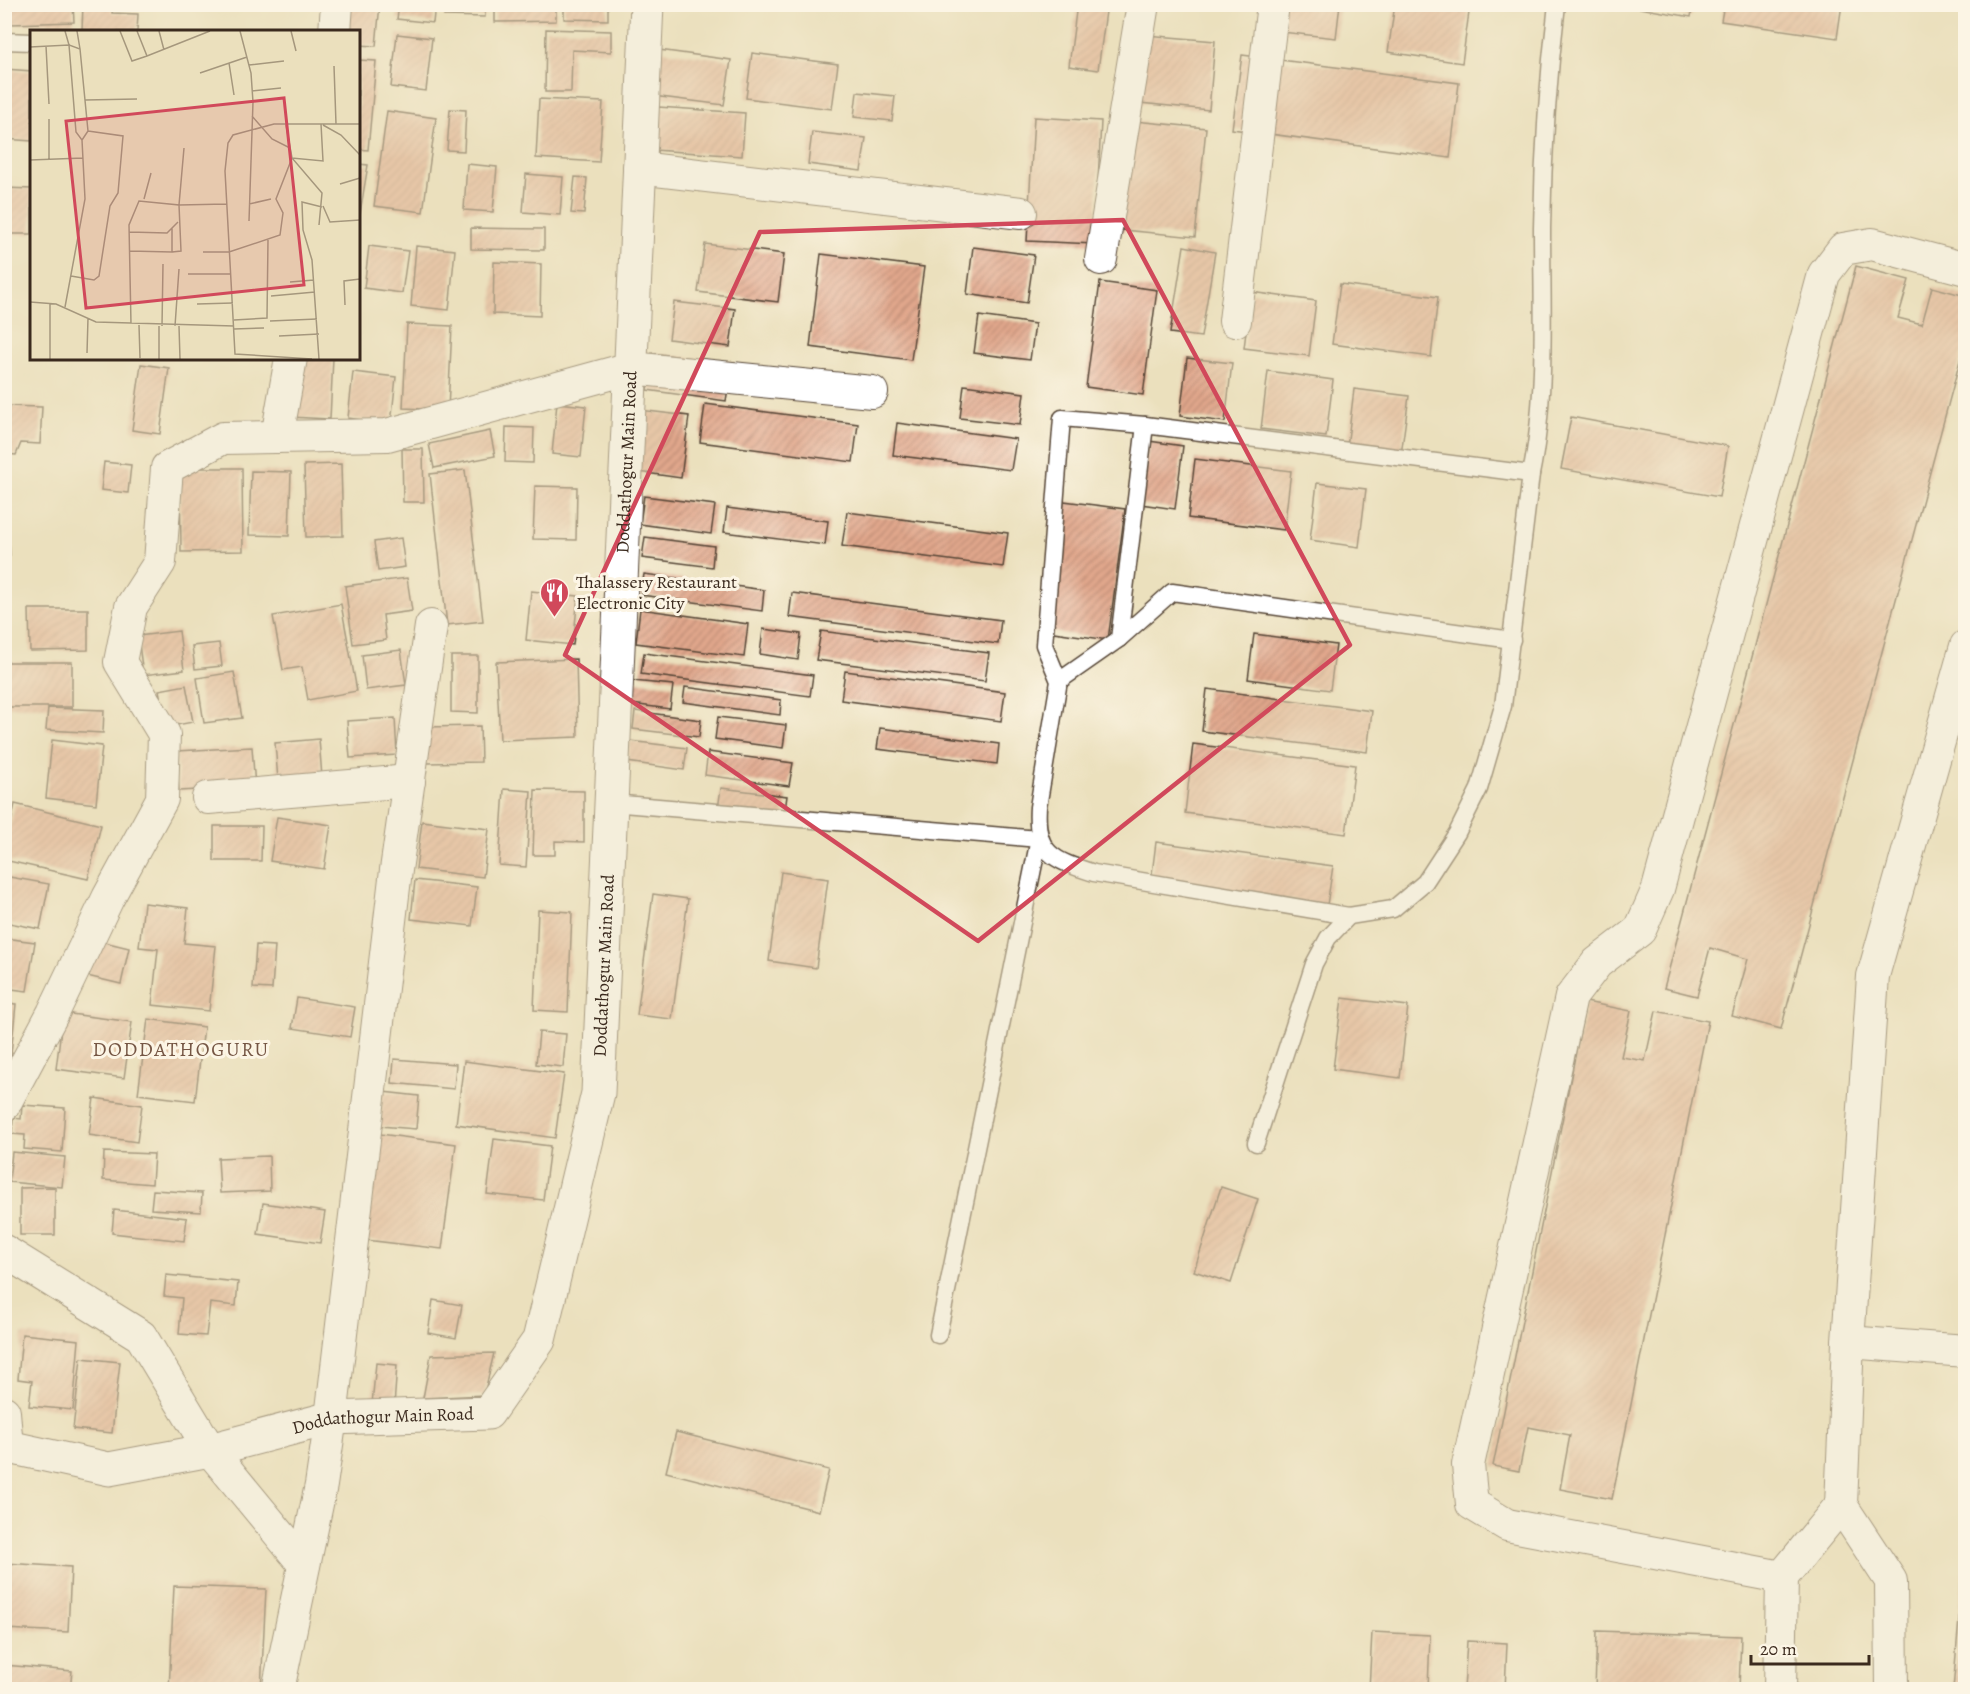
<svg xmlns="http://www.w3.org/2000/svg" width="1970" height="1694" font-family="Alegreya,serif">
<style>
.building{fill:url(#building-hatch)}
.lines{fill:none;stroke-linecap:round;stroke-linejoin:round}
.lane-casing{stroke:#554536;stroke-width:19}
.street-casing{stroke:#554536;stroke-width:34}
.secondary-casing{stroke:#554536;stroke-width:35}
.lane{stroke:#fff;stroke-width:16}
.street{stroke:#fff;stroke-width:32}
.secondary{stroke:#fff;stroke-width:33}
.marked{fill:none;stroke:#d1495b;stroke-width:4.5;stroke-linejoin:round}
.labels{text-anchor:middle;stroke-width:6;stroke-linejoin:round;paint-order:stroke}
.street-label{font-size:18px;fill:#3b2a1e;stroke:#fcf5e5}
.poi-label{font-size:18px;fill:#3b2a1e;stroke:#fcf5e5;text-anchor:start}
.neighbourhood-label{font-size:20px;letter-spacing:1.5px;fill:#755644;stroke:#fcf5e5}
.inset-road{fill:none;stroke:#a5977d;stroke-width:1.5}
.view{fill:#d1495b;fill-opacity:0.15;stroke:#d1495b;stroke-width:3}
.inset-edge{fill:none;stroke:#3b2a1e;stroke-width:3}
</style>
<defs>
<pattern id="building-hatch" width="6" height="6" patternUnits="userSpaceOnUse" patternTransform="scale(1.5)"><rect width="6" height="6" fill="#e1a78c"/><path d="M-1 1l2-2M0 6l6-6M5 7l2-2" fill="none" stroke="#b88872"/></pattern>
</defs>
<rect width="100%" height="100%" fill="#fcf5e5"/>
<filter id="ink" filterUnits="userSpaceOnUse"><feTurbulence type="fractalNoise" baseFrequency=".0167" numOctaves="2"/><feDisplacementMap in="SourceGraphic" scale="12" xChannelSelector="R" yChannelSelector="G"/><feConvolveMatrix kernelMatrix="1 2 1 2 8 2 1 2 1" color-interpolation-filters="sRGB"/></filter>
<filter id="wash" filterUnits="userSpaceOnUse"><feTurbulence type="fractalNoise" baseFrequency=".008" numOctaves="4" result="noise"/><feDisplacementMap in="SourceGraphic" scale="24" xChannelSelector="R" yChannelSelector="G"/><feGaussianBlur stdDeviation="1.35" result="paint"/><feColorMatrix in="noise" values="0 0 0 0 0 0 0 0 0 0 0 0 0 0 0 0 0 1.4 0 .05"/><feComposite in="paint" operator="in"/></filter>
<g filter="url(#wash)">
<rect width="100%" height="100%" fill="#ebe0bd"/>
<g id="blocks">
<g class="building">
<polygon points="10,4 73,4 74,22 11,24"/>
<polygon points="83,4 113,4 112,13 138,14 137,32 82,31"/>
<polygon points="341,4 380,4 376,46 358,45 358,32 339,32"/>
<polygon points="399,4 435,4 433,23 397,19"/>
<polygon points="444,4 485,4 485,17 444,16"/>
<polygon points="495,4 556,4 556,21 495,22"/>
<polygon points="564,4 608,4 608,20 564,19"/>
<polygon points="1077,4 1107,4 1098,70 1069,66"/>
<polygon points="1266,4 1340,4 1336,38 1263,30"/>
<polygon points="1395,4 1470,5 1462,63 1388,52"/>
<polygon points="1616,4 1693,4 1691,17"/>
<polygon points="1724,4 1842,4 1837,38 1721,21"/>
<polygon points="546,29 611,31 611,52 572,50 571,92 545,92"/>
<polygon points="397,34 432,38 426,91 391,87"/>
<polygon points="1146,35 1215,41 1209,110 1140,103"/>
<polygon points="659,50 731,60 724,105 653,96"/>
<polygon points="752,53 838,64 832,109 746,98"/>
<polygon points="1242,55 1459,83 1450,158 1232,129"/>
<polygon points="358,60 376,61 368,150 358,149"/>
<polygon points="4,69 32,71 32,141 4,139"/>
<polygon points="857,92 895,96 892,121 854,117"/>
<polygon points="539,99 603,102 599,162 536,158"/>
<polygon points="658,107 745,113 742,156 654,150"/>
<polygon points="450,109 466,110 464,151 447,150"/>
<polygon points="387,111 436,118 423,212 374,206"/>
<polygon points="1034,117 1101,121 1095,244 1027,241"/>
<polygon points="1124,120 1206,128 1195,237 1113,229"/>
<polygon points="812,132 866,138 861,171 808,164"/>
<polygon points="358,164 368,165 360,213 358,213"/>
<polygon points="467,164 497,167 493,212 464,210"/>
<polygon points="526,174 563,177 560,215 523,212"/>
<polygon points="575,177 587,178 584,214 571,213"/>
<polygon points="4,188 32,189 32,234 4,234"/>
<polygon points="471,228 544,229 544,250 471,249"/>
<polygon points="705,244 784,254 778,302 698,292"/>
<polygon points="369,246 408,251 402,293 364,288"/>
<polygon points="416,246 455,250 449,310 411,306"/>
<polygon points="1184,246 1215,252 1201,337 1170,333"/>
<polygon points="973,247 1034,255 1027,303 967,294"/>
<polygon points="821,254 924,267 911,360 810,347"/>
<polygon points="494,262 541,264 540,316 493,314"/>
<polygon points="1856,266 1909,280 1898,318 1922,324 1932,287 1966,296 1966,338 1781,1029 1732,1016 1748,959 1710,948 1697,996 1664,988"/>
<polygon points="1100,282 1157,290 1143,395 1086,387"/>
<polygon points="1340,284 1438,297 1431,357 1332,344"/>
<polygon points="1251,292 1316,301 1309,356 1244,348"/>
<polygon points="674,302 735,309 730,347 669,339"/>
<polygon points="979,316 1035,324 1030,360 974,353"/>
<polygon points="407,324 452,326 448,410 403,408"/>
<rect x="4" y="350" width="5" height="38"/>
<polygon points="652,353 732,363 726,401 647,390"/>
<polygon points="293,358 333,358 330,419 290,417"/>
<polygon points="1187,358 1232,363 1225,422 1180,416"/>
<polygon points="141,364 169,368 160,434 132,430"/>
<polygon points="1268,371 1333,380 1326,437 1261,429"/>
<polygon points="353,372 396,377 391,424 348,418"/>
<polygon points="964,385 1024,393 1020,425 960,418"/>
<polygon points="1354,389 1409,396 1401,455 1347,448"/>
<polygon points="557,403 586,406 581,457 552,454"/>
<polygon points="705,404 858,424 853,462 700,442"/>
<polygon points="4,406 42,407 40,444 21,443 16,455 7,454 9,481 4,482"/>
<polygon points="639,410 689,416 681,478 632,471"/>
<polygon points="1571,417 1728,446 1719,497 1561,469"/>
<polygon points="897,423 1016,439 1011,470 893,455"/>
<polygon points="506,427 534,428 533,463 505,462"/>
<polygon points="490,431 495,456 434,468 429,444"/>
<polygon points="1149,441 1183,446 1175,509 1141,504"/>
<polygon points="402,449 423,449 424,502 403,502"/>
<polygon points="1195,459 1291,471 1284,530 1188,518"/>
<polygon points="104,462 131,465 128,493 101,490"/>
<polygon points="341,464 343,536 306,537 304,465"/>
<polygon points="180,468 242,468 243,551 181,552"/>
<polygon points="465,470 483,621 447,625 430,474"/>
<polygon points="251,471 291,472 289,536 249,535"/>
<polygon points="1317,483 1366,489 1359,547 1310,540"/>
<polygon points="535,486 577,487 576,540 533,539"/>
<polygon points="4,490 6,490 10,556 4,557"/>
<polygon points="644,496 715,505 711,534 640,524"/>
<polygon points="1064,501 1125,509 1108,640 1047,631"/>
<polygon points="727,508 828,521 825,545 724,532"/>
<polygon points="847,512 1008,533 1003,567 842,546"/>
<polygon points="645,537 714,546 712,567 642,558"/>
<polygon points="401,538 405,567 378,571 374,542"/>
<polygon points="644,574 764,590 762,611 641,595"/>
<polygon points="407,578 412,611 383,615 386,640 353,644 345,586"/>
<polygon points="531,591 578,596 573,645 526,640"/>
<polygon points="792,593 1001,620 998,644 789,617"/>
<polygon points="341,604 357,691 308,700 302,667 283,670 273,616"/>
<polygon points="29,609 88,609 88,650 30,651"/>
<polygon points="640,609 748,624 744,657 636,643"/>
<polygon points="763,629 801,634 798,660 760,654"/>
<polygon points="179,631 184,670 143,675 138,636"/>
<polygon points="821,631 989,653 985,681 816,660"/>
<polygon points="1254,634 1336,645 1330,690 1248,679"/>
<polygon points="219,643 222,666 195,669 192,646"/>
<polygon points="401,650 406,685 366,690 362,655"/>
<polygon points="644,653 813,675 810,696 641,674"/>
<polygon points="451,656 478,656 478,713 451,712"/>
<polygon points="576,659 578,737 500,740 496,662"/>
<rect x="4" y="662" width="68" height="45"/>
<polygon points="845,671 1005,692 1001,721 841,700"/>
<polygon points="234,672 242,718 204,723 197,678"/>
<polygon points="633,681 673,685 670,709 631,704"/>
<polygon points="186,685 193,722 166,727 159,690"/>
<polygon points="685,687 781,700 780,715 683,702"/>
<polygon points="1207,689 1372,711 1367,752 1202,731"/>
<polygon points="48,708 104,710 103,733 46,730"/>
<polygon points="635,711 701,720 699,737 633,729"/>
<polygon points="718,717 786,725 783,748 715,739"/>
<polygon points="395,718 397,755 350,758 347,721"/>
<polygon points="480,726 481,762 427,763 426,727"/>
<polygon points="880,728 999,744 997,764 877,749"/>
<polygon points="319,739 322,777 278,780 275,743"/>
<polygon points="52,740 102,746 96,804 46,798"/>
<polygon points="630,741 687,748 684,770 627,762"/>
<polygon points="1193,744 1355,765 1346,834 1185,813"/>
<polygon points="252,747 255,787 179,791 176,751"/>
<polygon points="708,752 793,763 789,786 705,775"/>
<polygon points="721,788 787,796 784,817 718,809"/>
<polygon points="504,789 531,791 526,867 499,865"/>
<polygon points="535,790 584,791 584,842 555,841 555,855 533,855"/>
<polygon points="15,804 101,825 88,879 4,860 4,851"/>
<polygon points="277,817 331,825 324,869 270,861"/>
<polygon points="422,821 489,829 483,877 416,869"/>
<polygon points="214,826 262,826 261,861 214,861"/>
<polygon points="1156,842 1333,866 1327,905 1151,882"/>
<polygon points="781,872 828,879 816,968 769,961"/>
<polygon points="4,876 49,884 40,929 4,922"/>
<polygon points="415,880 477,887 472,926 411,919"/>
<polygon points="653,894 688,899 672,1019 637,1015"/>
<polygon points="144,903 188,908 184,943 216,946 209,1011 152,1005 158,949 139,947"/>
<polygon points="538,910 572,912 568,1012 534,1010"/>
<polygon points="4,938 35,942 27,991 4,988"/>
<polygon points="96,940 129,948 121,984 87,976"/>
<polygon points="256,945 275,946 272,989 253,988"/>
<polygon points="297,998 355,1007 350,1037 292,1028"/>
<polygon points="1342,998 1408,1006 1400,1078 1333,1069"/>
<polygon points="1586,1002 1631,1011 1621,1057 1645,1061 1656,1011 1708,1021 1612,1499 1560,1489 1570,1435 1528,1427 1519,1471 1493,1466"/>
<polygon points="4,1003 16,1004 10,1064 4,1064"/>
<polygon points="63,1013 132,1022 124,1078 56,1069"/>
<polygon points="148,1019 204,1027 195,1101 138,1094"/>
<polygon points="539,1032 566,1034 563,1067 536,1064"/>
<polygon points="394,1059 456,1064 454,1089 392,1083"/>
<polygon points="464,1061 564,1074 555,1138 456,1124"/>
<polygon points="383,1092 419,1096 416,1129 380,1126"/>
<polygon points="94,1098 142,1105 137,1142 89,1135"/>
<polygon points="22,1105 65,1108 62,1152 24,1149 25,1135 12,1134 13,1118 21,1119"/>
<polygon points="380,1134 456,1144 442,1249 366,1240"/>
<polygon points="494,1139 550,1146 543,1200 487,1194"/>
<polygon points="12,1152 65,1157 62,1187 9,1182"/>
<polygon points="104,1152 154,1154 152,1184 103,1180"/>
<polygon points="269,1156 270,1191 220,1193 218,1158"/>
<polygon points="55,1187 55,1235 20,1235 20,1188"/>
<polygon points="1221,1187 1258,1199 1231,1283 1194,1271"/>
<polygon points="153,1190 202,1193 201,1212 151,1209"/>
<polygon points="263,1203 325,1212 320,1243 258,1234"/>
<polygon points="114,1210 187,1218 184,1241 112,1233"/>
<polygon points="166,1275 238,1282 236,1306 210,1303 206,1336 179,1334 182,1298 164,1296"/>
<polygon points="433,1300 462,1305 456,1338 428,1333"/>
<polygon points="22,1334 79,1340 73,1410 29,1406 32,1381 18,1379"/>
<polygon points="494,1353 484,1395 423,1398 431,1355"/>
<polygon points="81,1358 120,1362 112,1433 73,1429"/>
<polygon points="376,1363 397,1365 394,1406 372,1404"/>
<polygon points="676,1432 829,1470 819,1511 666,1472"/>
<polygon points="1964,1560 1966,1560 1966,1690 1953,1690"/>
<polygon points="4,1563 71,1567 68,1632 4,1629"/>
<polygon points="174,1586 266,1589 261,1690 169,1690"/>
<polygon points="1597,1631 1741,1636 1739,1690 1595,1690"/>
<polygon points="1372,1632 1430,1635 1428,1690 1369,1690"/>
<polygon points="1467,1641 1507,1643 1505,1690 1464,1690"/>
<polygon points="4,1665 72,1671 70,1690 4,1690"/>
</g>
</g>
</g>
<g filter="url(#ink)">
<use href="#blocks" fill-opacity="0" stroke="#554536" stroke-width="1.5"/>
<g class="lines">
<defs>
<g id="lane">
<polyline points="4,41 32,42"/>
<path d="M1145,425L1062,418L1044,645L1059,681L1038,807C1035,854 1053,860 1094,873L1349,916L1393,909L1425,882L1457,833L1479,789L1503,706L1531,474C1547,397 1542,306 1542,228C1543,153 1548,78 1557,4"/>
<polyline points="1119,639 1145,425 1531,474"/>
<polyline points="1059,681 1119,639 1172,592 1512,640"/>
<polyline points="611,803 1039,839 938,1335"/>
<polyline points="1256,1143 1314,964 1328,938 1349,916"/>
</g>
<g id="street">
<polyline points="335,32 337,4"/>
<polyline points="639,168 1021,213"/>
<polyline points="1101,259 1143,4"/>
<polyline points="1235,321 1273,4"/>
<polyline points="277,437 291,358"/>
<polyline points="208,798 409,781"/>
<polyline points="4,1105 53,1013 108,898 162,799 164,734 120,662 131,607 160,562 167,468 223,438 387,435 631,368 872,392"/>
<polyline points="4,1251 141,1336 210,1450 304,1564"/>
<polyline points="1848,1342 1966,1351"/>
<polyline points="4,1412 7,1447"/>
<polyline points="1782,1577 1507,1525 1472,1504 1468,1465 1571,997 1597,963 1640,930 1658,889 1824,274 1843,249 1872,244 1966,269"/>
<polyline points="278,1690 321,1485 331,1418 396,870 431,626"/>
<polyline points="1780,1690 1782,1577 1841,1505"/>
<polyline points="1892,1690 1891,1581 1841,1505 1848,1342 1873,976 1966,646"/>
</g>
<g id="secondary">
<path id="s1" d="M4,1446L109,1469L210,1450L331,1418L488,1413L539,1340L598,1093L647,4"/>
</g>
</defs>
<use href="#lane" class="lane-casing"/>
<use href="#street" class="street-casing"/>
<use href="#secondary" class="secondary-casing"/>
<use href="#lane" class="lane"/>
<use href="#street" class="street"/>
<use href="#secondary" class="secondary"/>
</g>
</g>
<path d="M0 0H1970V1694H0ZM1123,220L1350,645L978,941L565,655L760,232Z" fill="#ebe0bd" fill-opacity=".55" fill-rule="evenodd"/>
<path class="marked" d="M1123,220L1350,645L978,941L565,655L760,232Z"/>
<defs>
<symbol id="restaurant-pin" viewBox="-11 -11 22 30"><path d="M0 17L-7.5 6A9.5 9.5 0 1 1 7.5 6Z" fill="#d1495b" stroke="#fcf5e5"/><path d="M-5-6h1v4h1v-4h1v4h1v-4h1v5L-1.5 .5V6h-2V.5L-5-1ZM5-6V6H3V1.5H1.5Q1.5-4 5-6Z" fill="#fff"/></symbol>
</defs>
<g fill-rule="evenodd">
<use href="#restaurant-pin" x="538" y="576" width="33" height="45"/>
</g>
<g class="labels">
<g class="street-label">
<text dy="6" stroke="none"><textPath href="#s1" startOffset="1467">Doddathogur Main Road</textPath></text>
<text dy="6" stroke="none"><textPath href="#s1" startOffset="963">Doddathogur Main Road</textPath></text>
<text dy="6" stroke="none"><textPath href="#s1" startOffset="387">Doddathogur Main Road</textPath></text>
</g>
<g class="poi-label">
<text x="576" y="588">Thalassery Restaurant<tspan x="576" dy="21">Electronic City</tspan></text>
</g>
<g class="neighbourhood-label">
<text x="181" y="1056">DODDATHOGURU</text>
</g>
</g>
<g transform="translate(30 30)">
<rect width="330" height="330" fill="#ebe0bd"/>
<path class="inset-road" d="M35,1L39,15L50,19L58,101L52,110M47,1L50,19M90,1L102,31L117,26M107,1L117,26L180,1M129,1L134,20M210,1L221,43L223,72L219,191M261,1L266,21M16,16L19,74M0,17L39,15L46,102L52,110L55,169L35,277M199,33L204,65M219,35L254,31M304,36L306,94M170,43L217,27M222,61L251,58M55,70L107,69M222,86L242,109L260,118M19,89V130M256,95L262,128L292,163L289,195M293,95L311,105L330,125M154,118L149,175L197,174M0,130L53,128M310,154L330,148M114,169L121,143M219,174L241,169M293,176L300,192L330,190M99,202L137,203L148,192M99,221L142,222V198M173,222H199L250,205L253,183L246,169L262,128L293,131L291,94M158,244H201M41,246L64,250L69,246L80,176L88,163L93,106L58,101M260,252L284,250M241,266L285,262M0,272L26,274L66,292L204,296M20,273V329M167,274L203,273M315,275L314,251L330,249M204,290L237,288L238,210M240,291L287,289M101,294L99,195L109,171L149,175L151,221L142,222M109,295L110,328M129,296V329M132,296L133,234M145,296L149,239M149,296L150,329M204,299L234,298M249,306L289,304M57,323L58,288M282,329L205,324L195,141L198,113L203,105L244,94H330M289,329L282,230L273,200L272,172L292,177"/>
<path class="view" d="M254,68L274,255L56,278L36,91Z"/>
<rect width="330" height="330" class="inset-edge"/>
</g>
<rect width="1970" height="1694" fill="none" stroke="#fcf5e5" stroke-width="24"/>
<path d="M1751 1655v9h118v-9" fill="none" stroke="#3b2a1e" stroke-width="3"/>
<text x="1760" y="1655" font-size="18" fill="#3b2a1e" stroke="#fcf5e5" stroke-width="4.5" paint-order="stroke">20 m</text>
</svg>
